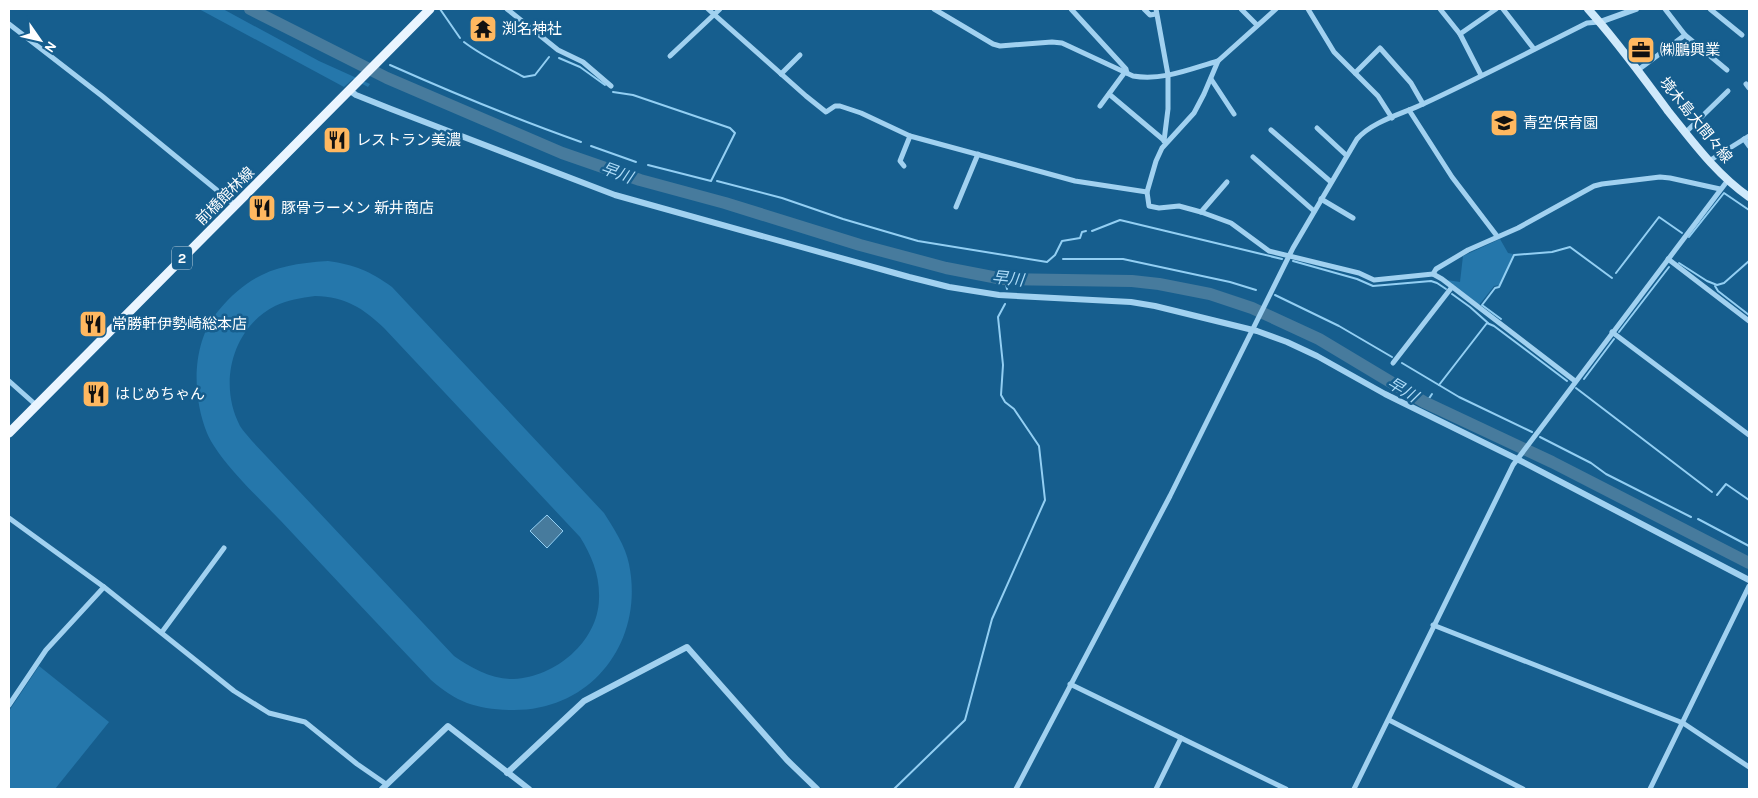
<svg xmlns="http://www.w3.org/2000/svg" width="1758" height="798" font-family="Karla,'Noto Sans JP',sans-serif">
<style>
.green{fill:#2577ab;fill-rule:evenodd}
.water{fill:#477b9d;stroke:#93cff3}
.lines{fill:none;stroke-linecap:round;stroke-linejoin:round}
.stream{stroke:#93cff3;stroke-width:2}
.river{stroke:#477b9d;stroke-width:12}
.minor{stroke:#a1d1f0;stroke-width:5}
.tertiary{stroke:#a1d1f0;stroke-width:6}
.secondary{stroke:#cfe9fb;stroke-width:8}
.primary{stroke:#eaf5ff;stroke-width:9}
.labels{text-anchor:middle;stroke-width:5;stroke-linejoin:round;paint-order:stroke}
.shield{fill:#165e8e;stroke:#b9cfdd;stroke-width:1}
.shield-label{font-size:14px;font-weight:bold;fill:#fff}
.poi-label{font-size:15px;fill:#fff;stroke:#165e8e;text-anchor:start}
.street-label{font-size:15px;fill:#fff;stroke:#165e8e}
.water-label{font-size:16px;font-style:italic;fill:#addbf7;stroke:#165e8e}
</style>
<rect width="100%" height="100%" fill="#165e8e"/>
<g class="green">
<polygon points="199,9 223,9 319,61 370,84 368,87 353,79 344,87"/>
<polygon points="1500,239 1508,253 1513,254 1506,272 1499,285 1494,286 1479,305 1447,280 1460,282 1463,256"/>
<path d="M328,261C355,265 370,271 392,287L604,513C614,529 625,545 629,564C645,642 591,713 509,710C476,709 456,702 431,680C380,627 330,573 280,520C258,497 219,461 207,433C192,396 191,342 219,310C251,272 280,264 328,261ZM315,296C346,297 363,308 384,328L580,537C592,556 600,576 599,599C598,642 555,677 514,679C493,680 471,668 454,656L252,441C248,436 243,431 240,426C218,384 232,328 275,306C287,300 301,298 315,296Z"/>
<polygon points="39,666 109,722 55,789 9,789 9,711"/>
</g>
<polygon class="water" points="547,515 563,531 547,548 530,531"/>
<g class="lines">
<g class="stream">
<polyline points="440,9 460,38"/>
<path d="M464,42C482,56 504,66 524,77L535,75L549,57"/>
<polyline points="559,58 580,67 605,85"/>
<path d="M390,65C453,93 516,119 581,142"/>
<polyline points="613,92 633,95 730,128 735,133 711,181 648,165"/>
<polyline points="591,146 636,162"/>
<polyline points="717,181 782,198 843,219 918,241 1047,262 1055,255 1062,241 1080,238 1082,232 1086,231"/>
<polyline points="1092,231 1120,220 1282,259"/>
<polyline points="1689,237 1724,193 1749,210"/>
<polyline points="1063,259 1123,259 1230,282 1256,290"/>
<polyline points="1293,261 1357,279 1373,286 1431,281 1437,283 1446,289"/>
<polyline points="1679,263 1707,281 1717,285 1724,283 1749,261"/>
<polyline points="1616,273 1659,217 1682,233"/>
<polyline points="1005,279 1007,289"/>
<polyline points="1715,286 1718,291 1749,315"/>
<polyline points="1452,294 1470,307 1488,323"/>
<polyline points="1275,295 1339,326 1392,357"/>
<polyline points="1501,319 1482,305 1495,288 1499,287 1514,255 1552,252 1570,247 1612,278"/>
<polyline points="1619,332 1669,267"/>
<polyline points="1402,363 1459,397 1532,432"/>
<polyline points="1584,379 1614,339"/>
<polyline points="1439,385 1487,323 1494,326 1567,381"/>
<polyline points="1576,388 1712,492"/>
<polyline points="1426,403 1432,394"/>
<polyline points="1540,437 1591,463 1606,474 1691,517"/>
<polyline points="1717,495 1726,484 1749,500"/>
<polyline points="1698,519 1749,546"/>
<polyline points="894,789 965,720 992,619 1045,500 1039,446 1014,409 1005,402 1001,395 1003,365 998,317 1005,304"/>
</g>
<polyline class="river" points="250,9 387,78 562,153 640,180 725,203 860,245 946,268 1003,279 1132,281 1159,284 1210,294 1252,308 1319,339 1424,402 1552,462 1749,563"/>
<g class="minor">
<polyline points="507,9 558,50 583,62 611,86"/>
<polyline points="708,9 806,96 826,112 835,106 840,106 861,113 910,136 1075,181 1147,192"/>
<path d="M934,9L993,44L1000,46L1052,42L1062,43L1133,76C1163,81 1190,69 1218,61"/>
<polyline points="1071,9 1126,69 1127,73"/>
<polyline points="1144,9 1150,15 1156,14"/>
<polyline points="1156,9 1168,75 1168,109 1164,141"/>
<polyline points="1241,9 1257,25"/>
<polyline points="1276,9 1218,61 1204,94 1194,113 1162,148 1156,161 1147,192 1149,206 1159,208 1179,206 1201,212 1231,223 1269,251 1359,273 1374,280 1433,274 1436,269 1468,250 1518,228 1594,186 1602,184 1660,177 1670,178 1720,189"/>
<polyline points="1308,9 1334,52 1378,96 1392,118"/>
<polyline points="1440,9 1460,34 1481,75"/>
<polyline points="1503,9 1534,49"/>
<polyline points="1665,9 1685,35 1727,70"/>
<polyline points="1710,9 1742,35"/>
<polyline points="9,24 102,96 235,205"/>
<polyline points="1460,34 1496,9"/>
<polyline points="670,56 720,9"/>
<polyline points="1638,70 1685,35"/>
<polyline points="1355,73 1380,48 1411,83 1423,104"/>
<polyline points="781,74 800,55"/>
<polyline points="1211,79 1234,114"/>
<polyline points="1746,84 1749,88"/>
<polyline points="1109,94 1166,142"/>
<polyline points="1100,106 1125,72"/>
<polyline points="1409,110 1452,177 1497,236"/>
<polyline points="1317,128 1346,155"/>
<polyline points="1271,130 1331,182"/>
<polyline points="1685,133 1728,91"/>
<polyline points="1744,139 1749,146"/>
<polyline points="1253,157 1314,211"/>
<polyline points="1709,161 1749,136"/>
<polyline points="904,166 900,161 910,136"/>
<polyline points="1321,199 1353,218"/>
<polyline points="956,207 978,154"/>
<polyline points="1201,212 1227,182"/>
<polyline points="1668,259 1749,321"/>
<polyline points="1433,274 1442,279 1575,381"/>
<polyline points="1612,332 1749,435"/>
<polyline points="1393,363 1452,287"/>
<polyline points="9,381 36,405"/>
<polyline points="9,518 104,587 234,691 269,713 305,722 357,764 386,784"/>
<polyline points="1433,625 1683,723 1749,767"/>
<polyline points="162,632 224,548"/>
<polyline points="1070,684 1286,789"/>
<polyline points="9,705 46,650 104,587"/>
<polyline points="1389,720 1523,789"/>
<path d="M1016,789L1170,496L1293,248L1357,139C1373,121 1402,114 1423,104C1479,78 1533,50 1587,23L1599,22"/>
<polyline points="1156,789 1181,738"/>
<polyline points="1354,789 1513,465 1728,180"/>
<polyline points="1650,789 1749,586"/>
</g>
<g class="tertiary">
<polyline points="1600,22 1636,9"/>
<polyline points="349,90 356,95 391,109 615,195 909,277 949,287 999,295 1131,302 1155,306 1257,331 1287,342 1317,356 1385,394 1517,459 1749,580"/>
<polyline points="507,773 584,701 687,647 787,760 817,789"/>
<polyline points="382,789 448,726 529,789"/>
</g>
<path class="secondary" d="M1588,9C1617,41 1642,76 1668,111C1693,142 1716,174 1749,197"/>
<polyline class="primary" points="9,433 430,9"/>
</g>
<defs>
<symbol id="temple-square" viewBox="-11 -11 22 22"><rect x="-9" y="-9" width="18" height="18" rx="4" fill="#ffb860" stroke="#165e8e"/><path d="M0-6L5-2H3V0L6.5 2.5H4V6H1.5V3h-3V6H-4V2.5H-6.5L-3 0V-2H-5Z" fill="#111"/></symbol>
<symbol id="office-square" viewBox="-11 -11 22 22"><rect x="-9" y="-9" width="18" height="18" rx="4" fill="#ffb860" stroke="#165e8e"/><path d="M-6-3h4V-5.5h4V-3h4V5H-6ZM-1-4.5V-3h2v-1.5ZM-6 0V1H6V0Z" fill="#111"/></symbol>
<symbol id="school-square" viewBox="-11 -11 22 22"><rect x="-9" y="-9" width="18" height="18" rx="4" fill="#ffb860" stroke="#165e8e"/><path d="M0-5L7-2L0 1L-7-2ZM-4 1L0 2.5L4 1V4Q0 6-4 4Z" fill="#111"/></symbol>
<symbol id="restaurant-square" viewBox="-11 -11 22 22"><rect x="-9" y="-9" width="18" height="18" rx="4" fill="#ffb860" stroke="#165e8e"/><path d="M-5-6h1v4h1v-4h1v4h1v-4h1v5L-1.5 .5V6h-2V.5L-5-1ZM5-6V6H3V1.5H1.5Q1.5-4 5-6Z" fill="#111"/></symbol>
</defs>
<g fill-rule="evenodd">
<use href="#temple-square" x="467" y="13" width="32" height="32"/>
<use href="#office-square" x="1625" y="34" width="32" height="32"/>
<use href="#school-square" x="1488" y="107" width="32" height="32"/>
<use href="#restaurant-square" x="321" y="124" width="32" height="32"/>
<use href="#restaurant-square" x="246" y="192" width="32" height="32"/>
<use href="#restaurant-square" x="77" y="308" width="32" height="32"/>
<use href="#restaurant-square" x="80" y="378" width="32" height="32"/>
</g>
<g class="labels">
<rect class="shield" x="172" y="246.5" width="20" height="23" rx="4"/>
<g class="shield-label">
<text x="182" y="263">2</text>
</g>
<g class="poi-label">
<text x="502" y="34">渕名神社</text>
<text x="1660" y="55">㈱鵬興業</text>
<text x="1523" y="128">青空保育園</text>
<text x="356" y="145">レストラン美濃</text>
<text x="281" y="213">豚骨ラーメン 新井商店</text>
<text x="112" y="329">常勝軒伊勢崎総本店</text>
<text x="115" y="399">はじめちゃん</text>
</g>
<g class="street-label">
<text transform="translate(1696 120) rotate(51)" y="5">境木島大間々線</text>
<text transform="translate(225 196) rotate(-45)" y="5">前橋館林線</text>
</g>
<g class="water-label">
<text transform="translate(617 172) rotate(20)" y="6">早川</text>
<text transform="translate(1008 278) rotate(6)" y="6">早川</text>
<text transform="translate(1403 389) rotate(31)" y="6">早川</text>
</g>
</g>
<rect width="1758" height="798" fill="none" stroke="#ffffff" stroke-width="20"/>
<g transform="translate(40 40) rotate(124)" stroke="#165e8e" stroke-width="4" paint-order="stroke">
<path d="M0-4L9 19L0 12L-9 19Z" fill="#ffffff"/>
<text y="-8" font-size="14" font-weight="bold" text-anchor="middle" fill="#ffffff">N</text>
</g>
</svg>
